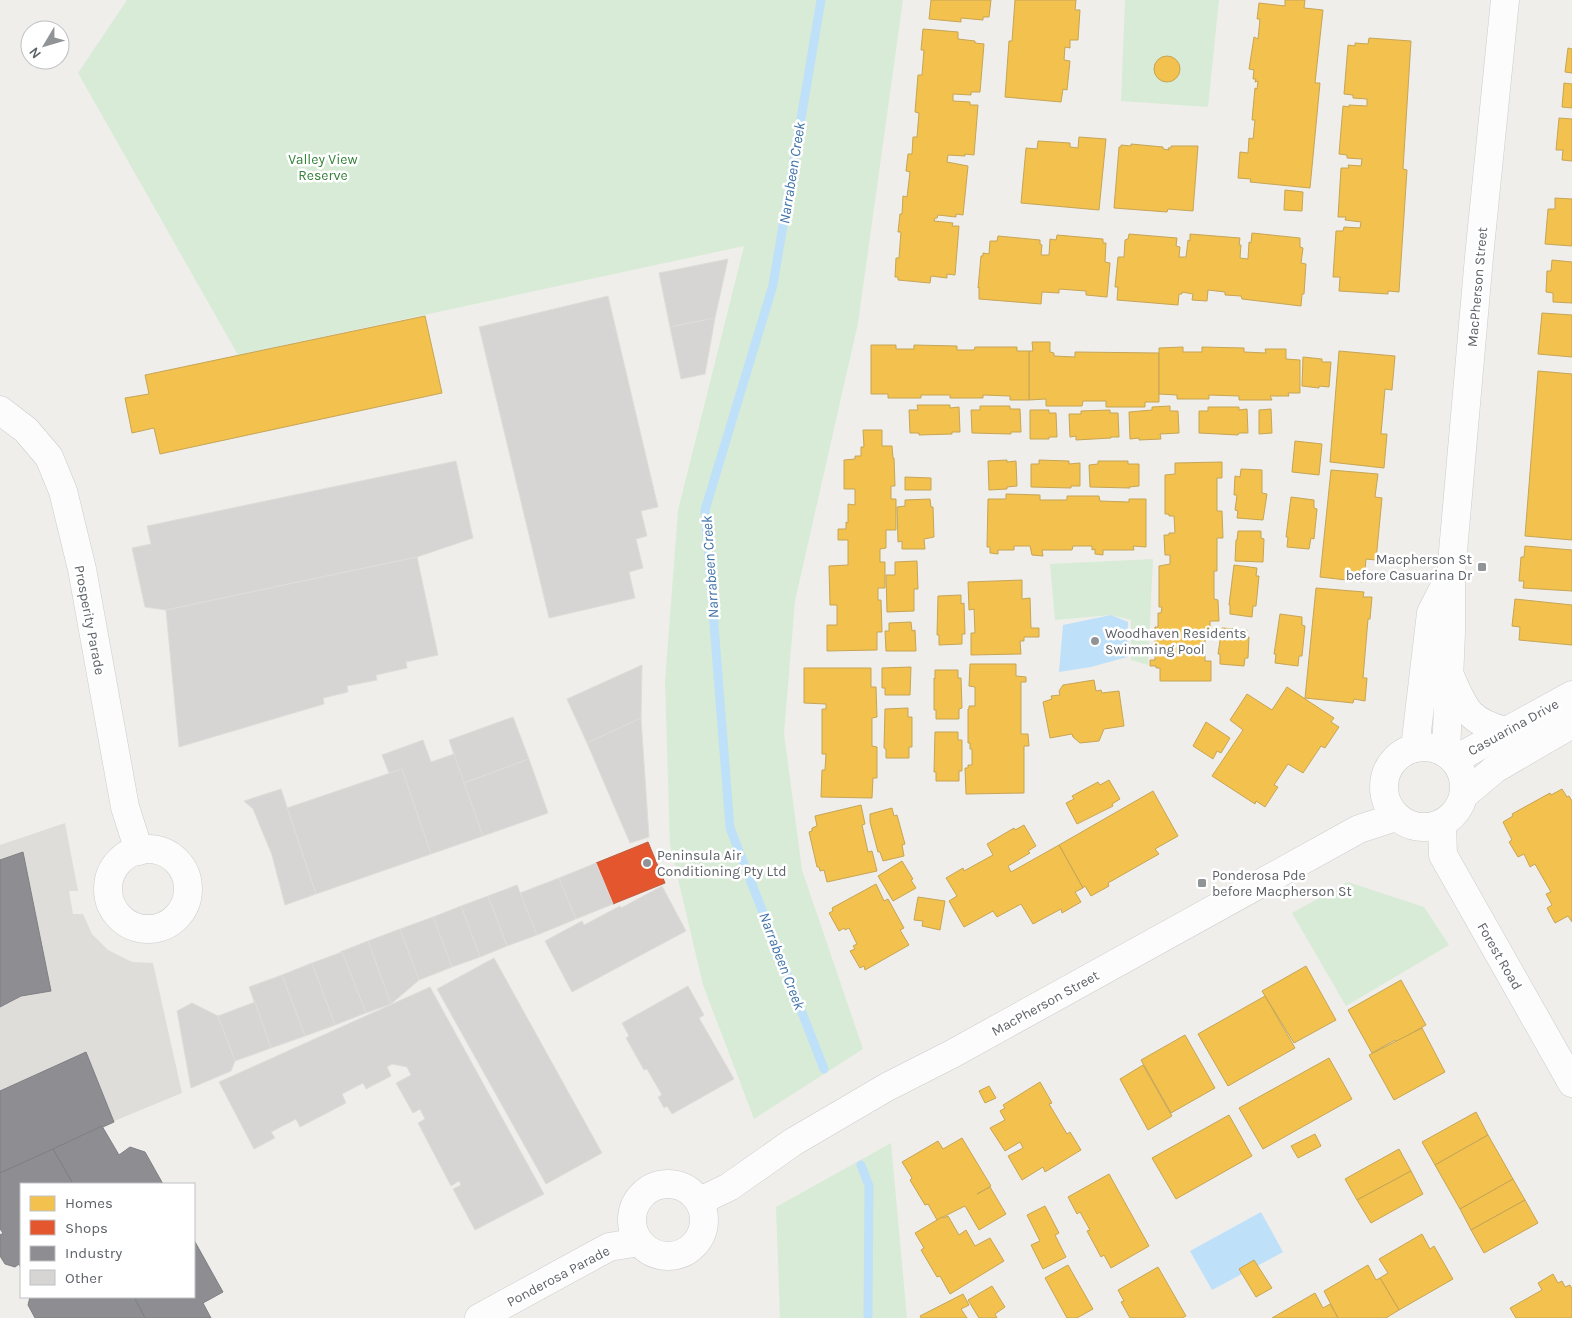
<svg xmlns="http://www.w3.org/2000/svg" width="1572" height="1318" font-family="Karla,sans-serif">
<style>
.industrial{fill:#dfddda}
.green{fill:#d8ebd6}
.water{fill:#bfe0f9}
.homes{fill:#f2c14e;stroke:#c6a556}
.shops{fill:#e4572e;stroke:#bc5b3f}
.industry{fill:#8d8d92;stroke:#7f8085}
.lines{fill:none;stroke-linecap:round;stroke-linejoin:round}
.stream{stroke:#bfe0f9;stroke-width:9}
.building{fill:#d6d5d3;stroke:#deddd9}
.minor-casing{stroke:#cbcccc;stroke-width:29}
.minor{stroke:#fdfcfc;stroke-width:28}
.poi-dot{fill:#919496;stroke:#fff;stroke-width:2}
.labels{text-anchor:middle;stroke-width:5;stroke-linejoin:round;paint-order:stroke}
.park-label{font-size:14px;fill:#348238;stroke:#fff}
.street-label{font-size:14px;fill:#5f6368;stroke:#fff}
.poi-label{font-size:14px;fill:#5f6368;stroke:#fff;text-anchor:start}
.water-label{font-size:15px;font-style:italic;fill:#4174aa;stroke:#fff}
</style>
<rect width="100%" height="100%" fill="#efeeea"/>
<polygon class="industrial" points="65,823 78,891 69,891 73,914 83,914 92,934 108,950 132,962 153,963 182,1093 102,1126 0,1173 0,845"/>
<g class="green">
<polygon points="127,0 903,0 858,323 795,601 784,733 802,870 863,1049 754,1119 703,985 670,845 665,682 678,510 744,246 238,355 78,73"/>
<polygon points="1125,0 1219,0 1208,107 1121,101"/>
<polygon points="1153,559 1148,665 1131,660 1131,620 1111,615 1055,620 1050,564"/>
<polygon points="1348,882 1424,907 1449,945 1346,1006 1292,913"/>
<polygon points="891,1143 907,1318 780,1318 776,1207"/>
</g>
<g class="water">
<polygon points="1111,615 1128,622 1127,657 1091,667 1059,672 1063,625"/>
<polygon points="1261,1212 1283,1252 1212,1290 1190,1251"/>
</g>
<g class="homes">
<polygon points="931,0 991,0 989,17 983,17 983,20 961,18 961,22 929,19"/>
<polygon points="1015,0 1076,0 1075,10 1080,10 1078,40 1070,40 1070,48 1065,47 1064,60 1070,61 1067,90 1063,89 1061,102 1005,97 1009,41 1012,41"/>
<polygon points="1285,0 1305,0 1304,8 1323,10 1315,83 1320,83 1310,188 1250,182 1251,179 1238,178 1240,152 1248,153 1249,138 1253,139 1255,120 1252,120 1255,88 1257,89 1258,81 1255,82 1256,79 1253,79 1254,70 1249,69 1254,37 1258,39 1260,19 1257,19 1259,3 1285,6"/>
<polygon points="923,29 958,32 958,39 975,41 975,43 984,44 980,92 971,92 971,95 953,94 953,101 970,102 970,105 978,105 974,155 965,154 965,156 948,155 947,162 968,166 963,215 956,214 956,217 938,215 937,218 935,218 934,221 953,223 952,226 959,226 955,275 947,274 947,278 931,276 930,283 898,280 898,277 895,277 896,258 899,258 901,232 898,232 900,214 902,214 903,196 907,197 910,172 906,171 908,154 912,154 913,137 917,137 919,113 915,112 918,75 922,75 924,50 921,50"/>
<polygon points="1369,38 1411,41 1403,169 1407,170 1399,292 1388,291 1388,294 1339,291 1340,277 1333,277 1336,231 1343,231 1344,227 1360,228 1361,222 1345,220 1346,217 1338,217 1341,168 1349,168 1348,165 1361,166 1362,159 1347,158 1347,155 1339,154 1343,106 1349,107 1349,105 1367,106 1367,99 1353,98 1353,95 1344,94 1348,45 1355,46 1355,43 1368,44"/>
<polygon points="1568,48 1572,49 1572,73 1565,72"/>
<circle cx="1167" cy="69" r="13"/>
<polygon points="1564,83 1572,84 1572,108 1562,107"/>
<polygon points="1559,118 1572,119 1572,161 1562,160 1563,150 1556,150"/>
<polygon points="1079,137 1106,139 1099,210 1021,203 1026,148 1037,149 1038,141 1070,143 1070,147 1078,148"/>
<polygon points="1131,144 1163,147 1163,149 1169,150 1168,148 1171,148 1171,146 1198,146 1193,211 1168,209 1167,212 1114,208 1119,147 1121,147 1121,145 1131,146"/>
<polygon points="1285,190 1303,192 1302,211 1284,210"/>
<polygon points="1555,198 1572,199 1572,246 1545,244 1548,209 1555,209"/>
<polygon points="1252,233 1300,238 1300,247 1303,248 1301,263 1306,264 1304,294 1302,294 1301,306 1242,299 1241,296 1225,295 1225,292 1208,290 1207,301 1192,300 1193,294 1182,292 1182,294 1179,294 1178,305 1117,300 1118,287 1115,287 1118,257 1124,257 1125,240 1128,239 1129,234 1177,238 1176,246 1180,247 1179,257 1186,257 1188,240 1190,241 1190,234 1240,238 1239,245 1241,245 1240,258 1248,259 1249,242 1251,243"/>
<polygon points="1057,235 1103,239 1103,243 1106,243 1105,262 1110,263 1107,297 1086,295 1086,291 1059,289 1059,293 1042,292 1041,304 979,299 979,287 978,288 981,256 983,256 983,253 989,254 990,241 997,241 998,236 1040,240 1040,244 1042,245 1041,255 1049,255 1050,239 1056,240"/>
<polygon points="1552,260 1572,262 1572,303 1553,302 1553,293 1546,292 1547,271 1551,271"/>
<polygon points="1542,313 1572,315 1572,357 1538,354"/>
<polygon points="425,316 442,393 160,454 154,428 132,433 125,398 149,394 145,375"/>
<polygon points="1032,342 1050,342 1050,352 1054,353 1054,356 1075,357 1075,352 1159,353 1159,402 1145,402 1145,407 1106,407 1106,401 1083,401 1082,406 1046,406 1046,399 1029,400 1029,351 1033,351"/>
<polygon points="871,345 896,345 896,349 914,349 914,345 957,346 957,350 974,350 975,347 1017,347 1017,351 1029,351 1029,400 1010,400 1010,396 983,395 983,398 950,398 950,395 921,395 921,398 888,398 888,394 871,394"/>
<polygon points="1183,347 1183,352 1202,352 1202,347 1244,348 1244,352 1266,353 1265,349 1286,349 1286,359 1300,360 1300,393 1288,393 1289,396 1270,396 1272,400 1239,400 1239,396 1209,395 1209,399 1177,399 1177,395 1159,394 1159,348"/>
<polygon points="1339,351 1395,356 1392,390 1385,389 1381,434 1387,434 1384,468 1330,462"/>
<polygon points="1303,357 1322,359 1322,362 1331,362 1329,387 1319,386 1319,388 1302,386"/>
<polygon points="1538,371 1572,374 1572,540 1525,536"/>
<polygon points="917,405 950,405 950,408 959,407 960,432 952,432 952,434 919,435 919,433 910,433 909,410 918,410"/>
<polygon points="980,406 1010,406 1010,409 1020,409 1021,432 1011,432 1011,434 972,433 971,410 980,410"/>
<polygon points="1170,406 1170,411 1178,411 1179,433 1160,434 1161,439 1139,440 1139,438 1130,439 1129,412 1152,410 1152,407"/>
<polygon points="1208,407 1239,407 1239,410 1247,409 1248,433 1239,433 1238,435 1199,433 1199,411 1208,411"/>
<polygon points="1271,409 1272,433 1259,434 1259,410"/>
<polygon points="1030,410 1049,410 1049,413 1056,413 1057,437 1049,437 1049,439 1030,439"/>
<polygon points="1110,410 1110,413 1118,413 1119,437 1111,437 1111,438 1076,440 1076,436 1070,437 1069,414 1081,414 1081,411"/>
<polygon points="863,430 882,430 882,446 892,446 893,458 894,458 895,486 891,486 891,499 896,499 896,530 886,530 886,548 880,549 880,562 885,562 885,588 878,588 878,600 881,600 882,632 877,632 877,650 827,651 827,625 837,625 837,605 830,605 829,566 848,565 848,540 838,540 838,529 846,529 846,522 848,523 848,504 855,505 855,489 844,489 844,460 855,459 855,456 861,456 861,447 864,447"/>
<polygon points="1295,441 1322,444 1319,475 1292,472"/>
<polygon points="1007,460 1007,462 1016,461 1017,486 1007,487 1007,489 989,490 988,461"/>
<polygon points="1039,460 1069,461 1069,464 1080,463 1080,486 1071,486 1071,488 1031,487 1031,464 1039,464"/>
<polygon points="1098,461 1128,461 1128,464 1139,464 1139,486 1129,487 1130,488 1090,487 1089,465 1098,464"/>
<polygon points="1222,462 1222,478 1217,478 1217,511 1222,511 1223,538 1217,538 1217,571 1214,571 1214,599 1218,600 1219,621 1210,621 1210,634 1205,634 1205,661 1211,661 1211,681 1160,681 1160,668 1156,668 1156,666 1150,666 1150,660 1155,660 1155,627 1158,627 1158,613 1161,613 1162,607 1159,607 1159,566 1170,564 1170,555 1165,555 1164,535 1169,535 1169,533 1175,533 1174,516 1169,516 1169,514 1165,514 1165,475 1175,474 1175,463"/>
<polygon points="1241,469 1262,470 1262,493 1267,494 1263,520 1237,518 1238,511 1235,510 1237,495 1234,495 1235,476 1240,477"/>
<polygon points="1331,470 1378,474 1375,497 1382,498 1376,560 1366,559 1364,582 1320,577"/>
<polygon points="905,477 931,478 931,490 905,490"/>
<polygon points="1006,494 1040,495 1040,500 1067,500 1067,496 1099,496 1100,501 1129,502 1129,499 1146,499 1146,547 1133,546 1134,550 1103,550 1103,555 1095,554 1095,549 1092,550 1092,546 1073,546 1072,550 1042,550 1043,556 1032,555 1030,546 1014,546 1014,550 998,550 998,554 990,553 990,547 987,547 988,499 1006,499"/>
<polygon points="1291,497 1314,500 1314,508 1317,509 1314,539 1311,538 1309,549 1287,547 1288,537 1286,537"/>
<polygon points="930,499 931,507 933,507 934,537 924,539 925,549 902,549 902,541 898,542 897,507 905,506 905,500"/>
<polygon points="1238,531 1261,531 1261,538 1264,539 1263,562 1235,561 1236,540 1237,540"/>
<polygon points="1525,546 1572,550 1572,591 1523,588 1524,581 1519,581 1521,557 1524,557"/>
<polygon points="917,561 918,589 914,589 914,611 887,612 886,575 895,575 895,562"/>
<polygon points="1234,565 1257,568 1256,576 1259,576 1256,606 1253,606 1252,617 1230,614 1230,605 1229,605"/>
<polygon points="1022,580 1022,599 1030,598 1031,628 1039,628 1039,637 1024,637 1024,641 1020,641 1021,654 971,655 971,633 975,633 974,609 969,610 968,582"/>
<polygon points="1316,588 1364,592 1363,597 1372,597 1370,619 1368,619 1363,678 1367,678 1365,701 1354,699 1353,703 1305,698"/>
<polygon points="961,595 961,604 964,603 965,634 962,634 962,644 939,645 939,635 937,635 938,596"/>
<polygon points="1515,599 1572,605 1572,645 1519,640 1520,627 1512,626"/>
<polygon points="1280,614 1302,617 1302,625 1305,626 1302,656 1299,656 1298,666 1275,663 1276,654 1274,654"/>
<polygon points="911,622 912,631 915,630 916,651 886,651 885,631 889,631 889,623"/>
<polygon points="1222,628 1247,630 1246,637 1249,637 1248,658 1245,658 1244,666 1220,664 1220,654 1218,654"/>
<polygon points="970,664 1016,664 1016,676 1026,677 1026,682 1021,682 1021,734 1028,734 1029,746 1024,746 1024,793 966,794 965,768 968,768 968,765 972,765 972,749 970,749 970,743 968,743 968,709 969,709 969,706 975,706 975,687 969,686"/>
<polygon points="911,667 910,695 885,695 885,688 882,688 882,668"/>
<polygon points="804,668 871,668 871,687 876,687 877,717 872,718 872,746 877,747 877,778 873,778 872,798 821,797 822,770 825,770 826,754 822,754 822,709 826,709 826,704 804,703"/>
<polygon points="935,670 958,670 958,678 961,678 962,708 959,709 959,719 936,719 936,710 934,710 934,678 935,679"/>
<polygon points="1094,680 1096,691 1101,690 1102,693 1119,691 1124,726 1104,729 1099,741 1080,743 1073,737 1072,734 1050,738 1043,702 1052,699 1051,696 1060,695 1059,691 1063,685"/>
<polygon points="1287,687 1334,718 1331,722 1339,727 1325,748 1321,746 1303,773 1288,764 1274,785 1278,787 1265,807 1256,801 1255,804 1212,776 1243,730 1230,720 1247,694 1272,710"/>
<polygon points="908,708 908,717 912,717 912,747 909,747 909,758 886,758 886,749 884,748 885,709"/>
<polygon points="1206,722 1230,738 1221,753 1217,751 1213,759 1193,746"/>
<polygon points="935,732 958,732 958,740 962,740 962,771 959,771 959,781 936,781 936,772 934,772"/>
<polygon points="1109,780 1120,799 1112,804 1113,806 1077,824 1066,803 1074,799 1072,796 1098,782 1100,785"/>
<polygon points="1562,789 1567,797 1569,796 1572,801 1572,922 1568,916 1555,923 1547,908 1552,905 1546,894 1551,892 1535,864 1530,867 1524,854 1518,857 1509,842 1512,840 1503,822 1513,816 1512,814 1550,793 1551,795"/>
<polygon points="1153,791 1178,836 1155,849 1159,854 1108,883 1109,886 1091,896 1085,886 1083,888 1059,845"/>
<polygon points="861,805 865,824 862,825 868,852 872,851 877,871 827,882 824,870 820,871 819,867 817,867 809,832 812,831 812,828 817,826 815,816"/>
<polygon points="892,808 894,816 897,815 905,844 902,845 904,856 883,861 880,852 878,852 870,822 870,814"/>
<polygon points="1024,825 1036,846 1028,851 1030,853 1008,866 1011,872 1059,845 1083,888 1075,892 1081,902 1062,913 1061,909 1033,924 1021,904 997,917 993,911 964,927 949,901 957,896 946,878 963,868 964,871 993,855 987,844 1014,828 1015,830"/>
<polygon points="902,861 913,879 911,880 916,888 893,901 878,876"/>
<polygon points="876,884 884,901 888,899 904,928 900,930 909,945 865,970 864,966 860,968 850,951 855,949 853,946 857,944 849,928 845,930 844,928 839,931 829,913 833,911 832,908"/>
<polygon points="918,897 945,901 940,930 922,926 923,921 914,920"/>
<polygon points="1306,966 1336,1020 1294,1043 1262,991"/>
<polygon points="1401,980 1426,1025 1396,1042 1395,1040 1372,1053 1348,1010"/>
<polygon points="1265,996 1295,1048 1228,1086 1198,1034"/>
<polygon points="1422,1028 1445,1072 1394,1100 1369,1055"/>
<polygon points="1185,1035 1215,1088 1171,1113 1141,1060"/>
<polygon points="1329,1058 1352,1099 1263,1149 1239,1108"/>
<polygon points="1143,1065 1172,1116 1148,1130 1120,1079"/>
<polygon points="1040,1082 1052,1103 1049,1104 1067,1134 1070,1132 1081,1150 1045,1172 1043,1167 1022,1180 1008,1156 1023,1148 1020,1142 1005,1151 990,1128 1005,1120 1000,1111 1005,1108 1003,1105"/>
<polygon points="989,1086 996,1098 985,1103 979,1091"/>
<polygon points="1476,1112 1488,1135 1435,1165 1422,1142"/>
<polygon points="1229,1115 1252,1156 1176,1199 1152,1158"/>
<polygon points="1315,1134 1321,1146 1298,1158 1291,1146"/>
<polygon points="1488,1135 1513,1179 1460,1209 1435,1165"/>
<polygon points="962,1138 991,1186 977,1194 990,1187 1006,1214 979,1230 965,1206 937,1220 928,1204 925,1205 910,1180 912,1178 902,1162 938,1141 943,1149"/>
<polygon points="1399,1149 1411,1171 1357,1200 1345,1179"/>
<polygon points="1411,1171 1423,1194 1371,1223 1357,1200"/>
<polygon points="1109,1174 1149,1246 1111,1268 1104,1255 1101,1257 1087,1231 1090,1230 1080,1212 1077,1214 1068,1197"/>
<polygon points="1513,1179 1525,1200 1471,1230 1460,1209"/>
<polygon points="1525,1200 1538,1223 1484,1253 1471,1230"/>
<polygon points="1045,1206 1059,1233 1055,1235 1066,1257 1043,1269 1031,1245 1040,1241 1027,1215"/>
<polygon points="948,1216 959,1235 966,1230 975,1246 990,1238 1004,1261 950,1294 940,1276 937,1277 921,1250 924,1248 915,1233 942,1217 943,1218"/>
<polygon points="1422,1234 1430,1249 1434,1246 1453,1279 1399,1310 1380,1278 1388,1273 1379,1259"/>
<polygon points="1254,1260 1272,1288 1256,1297 1239,1269"/>
<polygon points="1068,1265 1093,1309 1077,1318 1067,1318 1045,1278"/>
<polygon points="1368,1265 1376,1280 1380,1278 1399,1310 1386,1318 1338,1318 1324,1291"/>
<polygon points="1158,1267 1186,1316 1182,1318 1130,1318 1121,1302 1124,1301 1118,1290"/>
<polygon points="1553,1274 1558,1283 1562,1281 1565,1287 1570,1285 1572,1289 1572,1318 1516,1318 1510,1308 1542,1290 1538,1283"/>
<polygon points="992,1286 1005,1307 995,1314 997,1318 979,1318 968,1300"/>
<polygon points="1315,1293 1323,1308 1330,1304 1338,1318 1272,1318"/>
<polygon points="963,1294 969,1305 961,1309 967,1318 921,1318 920,1316"/>
</g>
<polygon class="shops" points="648,842 665,883 613,904 596,863"/>
<g class="industry">
<polygon points="23,852 51,991 21,996 0,1007 0,860"/>
<polygon points="86,1052 114,1122 0,1173 0,1091"/>
<polygon points="102,1126 119,1155 130,1147 145,1152 163,1184 73,1184 53,1149"/>
<polygon points="53,1149 73,1184 21,1184 21,1268 19,1264 15,1267 5,1264 0,1256 0,1235 3,1233 0,1229 0,1173"/>
<polygon points="194,1240 223,1292 203,1303 211,1318 145,1318 134,1297 194,1297"/>
<polygon points="30,1297 134,1297 145,1318 35,1318 28,1305"/>
</g>
<g class="lines">
<g class="stream">
<polyline points="821,0 773,285 705,510 730,828 824,1069"/>
<polyline points="861,1165 869,1186 868,1318"/>
</g>
</g>
<g class="building">
<polygon points="728,259 715,318 670,327 659,273"/>
<polygon points="608,296 658,507 641,511 647,536 636,539 643,568 629,572 635,598 549,618 479,327"/>
<polygon points="715,318 705,374 681,379 670,327"/>
<polygon points="456,461 473,538 417,557 166,610 145,607 132,548 151,544 147,526"/>
<polygon points="417,557 438,655 406,662 407,668 376,675 377,680 347,686 348,692 323,698 324,704 179,747 166,610"/>
<polygon points="642,665 641,718 587,743 567,699"/>
<polygon points="513,717 529,759 464,783 449,740"/>
<polygon points="641,718 649,837 630,843 587,743"/>
<polygon points="423,740 431,762 454,754 483,836 431,854 402,769 389,773 382,755"/>
<polygon points="529,759 548,813 483,836 464,783"/>
<polygon points="402,769 431,854 316,894 287,808"/>
<polygon points="281,789 316,894 285,905 272,855 253,809 244,801"/>
<polygon points="596,863 613,904 576,919 559,878"/>
<polygon points="559,878 576,919 537,935 520,893"/>
<polygon points="517,885 537,935 507,946 488,896"/>
<polygon points="662,886 686,931 572,992 545,941 582,921 584,925 620,906 621,908"/>
<polygon points="488,896 507,946 480,957 461,906"/>
<polygon points="461,906 480,957 452,967 433,917"/>
<polygon points="433,917 452,967 419,980 400,929"/>
<polygon points="400,929 419,980 391,1004 368,941"/>
<polygon points="368,941 391,1004 366,1013 342,952 340,952"/>
<polygon points="342,952 366,1013 335,1025 312,963"/>
<polygon points="494,958 602,1153 546,1184 437,989"/>
<polygon points="312,963 335,1025 305,1036 282,975"/>
<polygon points="282,975 305,1036 271,1048 249,987"/>
<polygon points="688,986 704,1015 699,1018 734,1079 672,1114 667,1106 664,1108 658,1097 662,1095 647,1069 644,1070 626,1038 629,1036 622,1023"/>
<polygon points="430,987 544,1194 475,1230 453,1189 461,1185 459,1181 451,1186 418,1123 425,1119 420,1109 413,1113 396,1083 411,1075 407,1067 392,1064 387,1067 391,1076 366,1089 363,1083 342,1094 346,1103 300,1127 296,1119 271,1132 275,1138 254,1149 219,1082"/>
<polygon points="255,1002 271,1048 235,1061 218,1016"/>
<polygon points="192,1003 218,1016 235,1061 231,1071 191,1088 177,1011"/>
</g>
<g class="lines">
<defs>
<g id="minor">
<polyline points="0,410 26,430 49,457 63,491 82,569 125,807 139,851"/>
<path d="M1451,678C1465,711 1470,722 1506,731"/>
<circle cx="1424" cy="787" r="40"/>
<polyline points="1415,748 1431,613 1449,578"/>
<polyline points="1446,753 1451,632 1451,574 1479,257 1505,0"/>
<polyline points="1454,760 1572,695"/>
<polyline points="1464,795 1495,769 1572,724"/>
<polyline points="1442,824 1443,855 1572,1083"/>
<circle cx="148" cy="889" r="40"/>
<circle cx="668" cy="1220" r="36"/>
<polyline points="700,1201 729,1187 793,1142 887,1087 952,1054 1359,829 1396,817"/>
<polyline points="479,1318 609,1247 639,1242"/>
</g>
</defs>
<use href="#minor" class="minor-casing"/>
<use href="#minor" class="minor"/>
</g>
<g class="poi-dot">
<rect x="1477" y="562" width="10" height="10" rx="2.5"/>
<circle cx="1095" cy="641" r="5"/>
<circle cx="647" cy="863" r="5"/>
<rect x="1197" y="878" width="10" height="10" rx="2.5"/>
</g>
<g class="labels">
<g class="park-label">
<text x="323" y="164">Valley View<tspan x="323" dy="16">Reserve</tspan></text>
</g>
<g class="street-label">
<text transform="translate(1477 287) rotate(-85)" y="5">MacPherson Street</text>
<text transform="translate(90 620) rotate(79)" y="5">Prosperity Parade</text>
<text transform="translate(1513 727) rotate(-29)" y="5">Casuarina Drive</text>
<text transform="translate(1500 956) rotate(60)" y="5">Forest Road</text>
<text transform="translate(1045 1003) rotate(-29)" y="5">MacPherson Street</text>
<text transform="translate(558 1276) rotate(-28)" y="5">Ponderosa Parade</text>
</g>
<g class="poi-label">
<text x="1472" y="564" text-anchor="end">Macpherson St<tspan x="1472" dy="16">before Casuarina Dr</tspan></text>
<text x="1105" y="638">Woodhaven Residents<tspan x="1105" dy="16">Swimming Pool</tspan></text>
<text x="657" y="860">Peninsula Air<tspan x="657" dy="16">Conditioning Pty Ltd</tspan></text>
<text x="1212" y="880">Ponderosa Pde<tspan x="1212" dy="16">before Macpherson St</tspan></text>
</g>
<g class="water-label">
<text transform="translate(792 173) rotate(-81)" y="5">Narrabeen Creek</text>
<text transform="translate(710 567) rotate(-94)" y="5">Narrabeen Creek</text>
<text transform="translate(782 961) rotate(69)" y="5">Narrabeen Creek</text>
</g>
</g>
<rect x="20" y="1183" width="175" height="115" fill="#ffffff" stroke="#bfc1c3"/>
<rect x="30" y="1196" width="25" height="15" fill="#f2c14e" stroke="#bfc1c3"/>
<text x="65" y="1208" font-size="15" fill="#5f6368">Homes</text>
<rect x="30" y="1220" width="25" height="15" fill="#e4572e" stroke="#bfc1c3"/>
<text x="65" y="1233" font-size="15" fill="#5f6368">Shops</text>
<rect x="30" y="1246" width="25" height="15" fill="#8d8d92" stroke="#bfc1c3"/>
<text x="65" y="1258" font-size="15" fill="#5f6368">Industry</text>
<rect x="30" y="1270" width="25" height="15" fill="#d6d5d3" stroke="#bfc1c3"/>
<text x="65" y="1283" font-size="15" fill="#5f6368">Other</text>
<g transform="translate(45 45) rotate(232)"><circle r="24" fill="#ffffff" stroke="#bfc1c3"/>
<path d="M0-4L9 19L0 12L-9 19Z" fill="#919496"/>
<text y="-8" font-size="14" font-weight="bold" text-anchor="middle" fill="#5f6368">N</text>
</g>
</svg>
